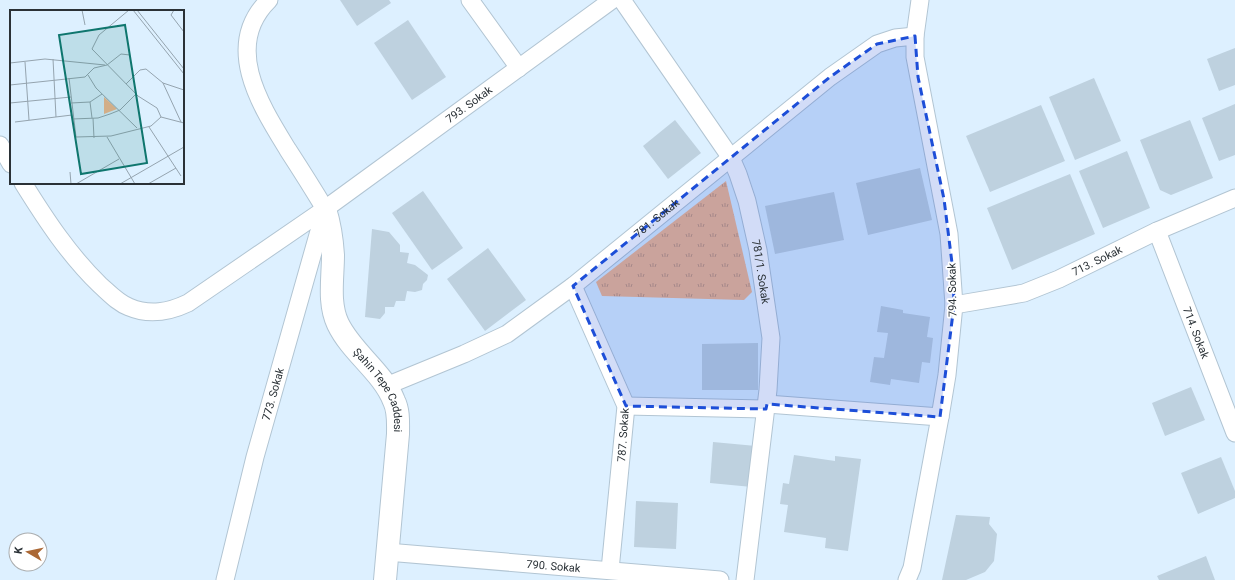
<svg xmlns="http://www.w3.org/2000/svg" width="1235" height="580" font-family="Roboto,sans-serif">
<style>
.park{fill:url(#park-tufts)}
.building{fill:#bed1df}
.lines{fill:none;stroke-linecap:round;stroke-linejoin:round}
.street-casing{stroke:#b2c5d3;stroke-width:19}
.secondary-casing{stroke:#b2c5d3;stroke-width:24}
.street{stroke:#fff;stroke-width:17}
.secondary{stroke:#fff;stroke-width:22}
.marked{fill:#1d4ed8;fill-opacity:0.2;stroke:#1d4ed8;stroke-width:3;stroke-dasharray:8 5;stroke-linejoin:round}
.labels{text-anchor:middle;stroke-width:3.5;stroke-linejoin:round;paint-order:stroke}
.street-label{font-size:11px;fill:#2a3136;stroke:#fff}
.inset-road{fill:none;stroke:#95a4af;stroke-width:1}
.view{fill:#0f766e;fill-opacity:0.15;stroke:#0f766e;stroke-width:2}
.inset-edge{fill:none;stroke:#2a3136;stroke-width:2}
</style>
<defs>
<pattern id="park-tufts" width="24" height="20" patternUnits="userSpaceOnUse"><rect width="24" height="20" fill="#f5b88e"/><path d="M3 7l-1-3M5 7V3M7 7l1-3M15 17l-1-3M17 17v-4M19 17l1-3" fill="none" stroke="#c79675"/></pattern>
</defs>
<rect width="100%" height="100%" fill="#ddf0ff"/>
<polygon class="park" points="726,181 752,292 744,300 602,296 596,282"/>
<g class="building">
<polygon points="340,0 389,0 391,3 357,26"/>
<polygon points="408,20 446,77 412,100 374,43"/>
<polygon points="1235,48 1235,85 1219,91 1207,59"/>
<polygon points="1094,78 1121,141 1075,160 1049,97"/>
<polygon points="1235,104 1235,155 1219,161 1202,118"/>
<polygon points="1041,105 1065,161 990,192 966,136"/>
<polygon points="675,120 701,153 668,179 643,146"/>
<polygon points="1190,120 1213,178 1171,195 1160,190 1140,140"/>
<polygon points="1127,151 1150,208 1103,228 1079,171"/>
<polygon points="920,168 932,220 868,235 856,183"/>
<polygon points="1070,174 1095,234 1012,270 987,208"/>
<polygon points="423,191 463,248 432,270 392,213"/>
<polygon points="834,192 844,240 775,254 765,206"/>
<polygon points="372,229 389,232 400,245 400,252 409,253 407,263 415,265 428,275 427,280 423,284 422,290 415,292 407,291 405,301 396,301 394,307 385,307 385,313 380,319 365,317"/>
<polygon points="488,248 526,300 485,331 447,279"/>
<polygon points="881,306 903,310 903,313 930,317 927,337 933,338 930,363 922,362 919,383 891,379 890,385 870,382 874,357 884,358 888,333 877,332"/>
<polygon points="758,343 758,390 702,390 702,344"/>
<polygon points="1191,387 1205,420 1165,436 1152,403"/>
<polygon points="713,442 756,446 752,487 710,483"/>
<polygon points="794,455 835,461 835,456 861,459 848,551 825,548 826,538 784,532 788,505 780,504 783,483 789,484"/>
<polygon points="1221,457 1235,491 1235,498 1198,514 1181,473"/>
<polygon points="636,501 678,503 676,549 634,547"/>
<polygon points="956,515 990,517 989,524 997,534 994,561 985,572 966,580 942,580"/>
<polygon points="1206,556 1215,580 1159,580 1157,576"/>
</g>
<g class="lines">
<defs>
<g id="street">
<path d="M269,0C222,46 261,106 288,150C301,170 313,189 325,209"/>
<polyline points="470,0 519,68"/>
<path id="s1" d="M622,0L731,158L738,174L747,201L758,250L771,338L768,390L745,580"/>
<polyline points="0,145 11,164"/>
<path id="s2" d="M23,183C46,220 69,255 100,285C109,293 118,303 129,307C150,316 169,312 188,303L325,209L612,0"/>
<path id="s3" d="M1157,231L1235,433"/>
<polyline points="573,286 626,406 610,570"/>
<path id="s4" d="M954,305L1024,293L1059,279L1157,231L1235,198"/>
<path id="s5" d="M386,386L464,354L507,334L573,286L830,77L877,44L895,38L915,36"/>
<polyline points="767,404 940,417"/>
<polyline points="626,406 766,409"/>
<path id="s6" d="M387,552L720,580"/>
<path id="s7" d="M225,580L255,457L325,210"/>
<polyline points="907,580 912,568 940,417 947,375 954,305 949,234 915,57 915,36 920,0"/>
</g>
<g id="secondary">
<path id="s8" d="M325,209C330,225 332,239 333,255C333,278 328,303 338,324C352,353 383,372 394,401C399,411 398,423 398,434L385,580"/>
</g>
</defs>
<use href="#street" class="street-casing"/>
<use href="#secondary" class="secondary-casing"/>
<use href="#street" class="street"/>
<use href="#secondary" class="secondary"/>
</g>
<path class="marked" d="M915,36L918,77L944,199L953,271L954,305L940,417L767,404L766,409L626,406L573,286L830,77L877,44Z"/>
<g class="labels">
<g class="street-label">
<text dy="4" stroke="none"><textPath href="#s2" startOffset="570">793. Sokak</textPath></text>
<text dy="4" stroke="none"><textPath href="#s5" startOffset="321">781. Sokak</textPath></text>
<text dy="4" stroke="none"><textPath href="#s4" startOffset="151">713. Sokak</textPath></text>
<text dy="4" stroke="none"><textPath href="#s1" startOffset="310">781/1. Sokak</textPath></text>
<text transform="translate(952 290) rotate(-91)" y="4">794. Sokak</text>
<text dy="4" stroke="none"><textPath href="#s3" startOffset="109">714. Sokak</textPath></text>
<text dy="4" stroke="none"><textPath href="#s8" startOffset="196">Şahin Tepe Caddesi</textPath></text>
<text dy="4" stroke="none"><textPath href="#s7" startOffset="192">773. Sokak</textPath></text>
<text transform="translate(623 435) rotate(-86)" y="4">787. Sokak</text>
<text dy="4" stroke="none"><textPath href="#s6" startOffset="167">790. Sokak</textPath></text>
</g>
</g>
<g transform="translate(10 10)">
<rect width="174" height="174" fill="#ddf0ff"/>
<path d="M94,87L107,99L94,104Z" fill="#f5b88e"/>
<path class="inset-road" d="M72,0L75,15M119,0L89,25L82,39L128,86L147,98L151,107M123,0L174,64M127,0L174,59M164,0L161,5L174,22M43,49L46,107M15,52L19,110M0,53L35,49L95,55M78,65L86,78L127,118M59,68L66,127L101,126L141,116L151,107M153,73L171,112M116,74L130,60L136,59L153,73L174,80M0,75L75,67L84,58L97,55L111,44L120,45M80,92L82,108M0,93L61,87M61,93L80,92L92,84M151,107L174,113M83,108L84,128M62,109L88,108L100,104L110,100L126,84M5,112L62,105M139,117L171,166M97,127L125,174M60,162L61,174M66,174L109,149M110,174L174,137M138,174L166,158"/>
<path class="view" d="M115,15L137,153L71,164L49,25Z"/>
<rect width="174" height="174" class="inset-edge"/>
</g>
<g transform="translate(28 552) rotate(279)"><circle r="19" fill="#ffffff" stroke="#aaadaf"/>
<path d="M0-3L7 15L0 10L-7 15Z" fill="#ab6835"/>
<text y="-6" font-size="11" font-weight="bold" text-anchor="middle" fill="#2a3136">K</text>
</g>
</svg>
